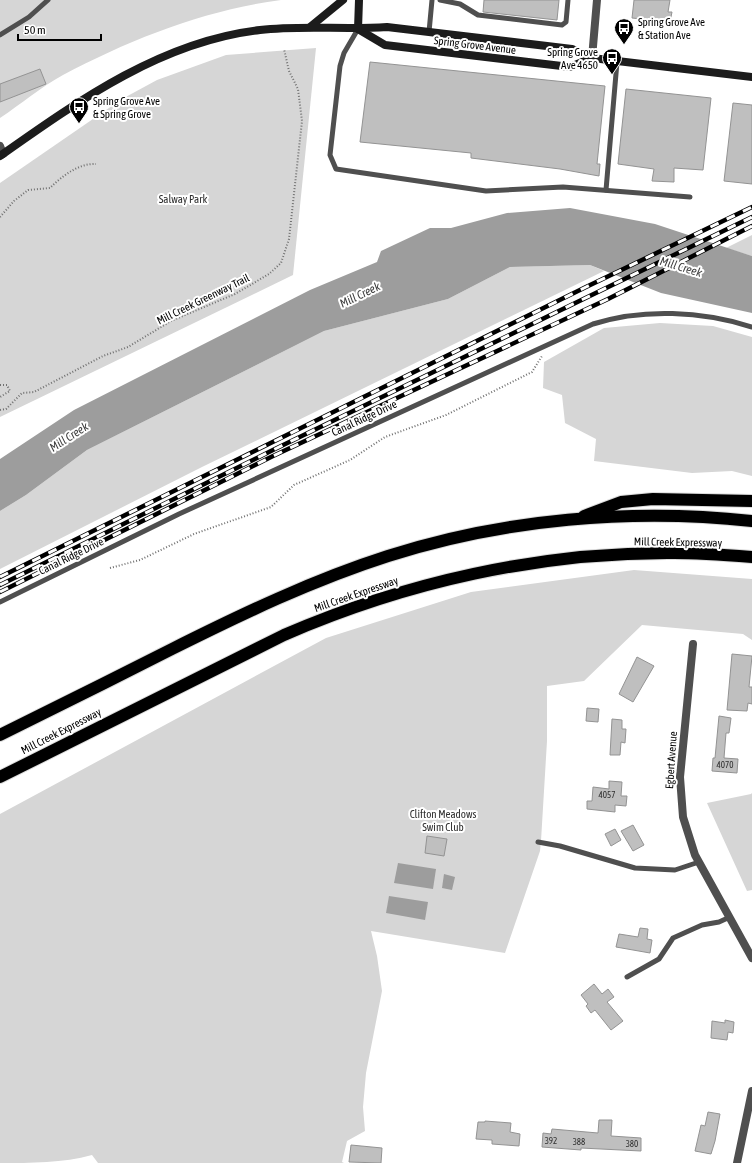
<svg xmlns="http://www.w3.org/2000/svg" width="752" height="1163" font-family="'Asap Condensed',sans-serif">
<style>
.green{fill:#d6d6d6}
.water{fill:#9d9d9d}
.building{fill:#bfbfbf;stroke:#939393}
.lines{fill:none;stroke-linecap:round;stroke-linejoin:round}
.highway-casing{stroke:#dbdbdb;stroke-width:14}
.path{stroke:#717171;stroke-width:2;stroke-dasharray:1 2;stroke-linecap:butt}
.lane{stroke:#4f4f4f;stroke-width:5}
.street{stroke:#4f4f4f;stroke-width:8}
.secondary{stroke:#1c1c1c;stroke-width:8}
.highway{stroke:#000;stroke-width:12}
.rail-casing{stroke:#000;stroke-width:4.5}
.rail{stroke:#fff;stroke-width:3;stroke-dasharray:9;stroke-linecap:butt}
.labels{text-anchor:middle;stroke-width:4;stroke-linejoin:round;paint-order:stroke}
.number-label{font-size:9px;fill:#303030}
.poi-label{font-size:11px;fill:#000;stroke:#fff;text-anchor:start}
.street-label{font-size:11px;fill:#000;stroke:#fff}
.park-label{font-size:11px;fill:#2d2d2d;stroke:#fff}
.water-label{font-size:12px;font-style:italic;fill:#3e3e3e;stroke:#fff}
</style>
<rect width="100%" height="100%" fill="#fff"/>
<g class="green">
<path d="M0,0H281C205,10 131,39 63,75C41,87 21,104 0,118Z"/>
<polygon points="316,48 293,275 0,417 0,183 122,99 157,80 226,55"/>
<polygon points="752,235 752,256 726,248"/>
<polygon points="590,265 604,271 202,467 0,569 0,511 26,495 87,450 324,331 448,299 510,267"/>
<polygon points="660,323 713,326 752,337 752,476 732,471 692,473 594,461 596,439 565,423 562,395 543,388 544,362 604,328"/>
<path d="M634,570L752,579V640L743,634L642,625L584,681L547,686V741L541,841L540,851L505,953L371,931L377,956L382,991L366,1073L363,1107L365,1131L347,1141L342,1162L344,1163H98L92,1155C63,1163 31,1163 0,1163V814L326,638L471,592Z"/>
<polygon points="752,793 752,890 747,891 707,803 751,794"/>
</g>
<g class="water">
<polygon points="570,208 655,224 752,256 752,313 661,293 590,265 510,267 448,299 324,331 87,450 26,495 0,511 0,459 74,410 310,290 377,262 381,251 430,228 451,228 507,213"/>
<polygon points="398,863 436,869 433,889 394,883"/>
<polygon points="444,874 455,877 452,890 442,888"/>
<polygon points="389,896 428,902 425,920 386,913"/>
</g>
<g class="building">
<polygon points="484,0 559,0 557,20 483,12"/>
<polygon points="634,0 670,0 668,12 672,12 670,22 632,18"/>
<polygon points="370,62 605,86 597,164 600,164 599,176 560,169 471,158 471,153 360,142"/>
<polygon points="40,69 46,84 0,102 0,84"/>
<polygon points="626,89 711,98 703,170 674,168 674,182 652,181 654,169 618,164"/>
<polygon points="733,103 752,105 752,184 724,181"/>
<polygon points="732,654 752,656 749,687 752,687 752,704 748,703 747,711 727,710"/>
<polygon points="637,657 654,666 633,702 619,694"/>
<polygon points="587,708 599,709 598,722 586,721"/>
<polygon points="719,716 731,718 729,733 726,733 724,758 738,759 737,773 712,771 713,758 715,758"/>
<polygon points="612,719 622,720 622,729 626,729 625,743 621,742 620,755 610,755"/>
<polygon points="609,781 622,782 621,796 627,796 626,806 615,805 615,812 587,809 587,801 592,801 593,787 609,789"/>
<polygon points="633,825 644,845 633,851 621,831"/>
<polygon points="615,829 621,840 611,846 605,834"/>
<polygon points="427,836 447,839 444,856 425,853"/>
<polygon points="640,928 648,929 647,939 652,940 650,953 616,947 619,934 638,937"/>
<polygon points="594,984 602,994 608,989 614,997 607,1002 623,1021 611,1030 595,1010 591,1013 586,1006 588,1004 581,995"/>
<polygon points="725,1020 734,1022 733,1033 728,1032 727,1040 711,1038 712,1021 725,1023"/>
<polygon points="708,1112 720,1114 715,1141 711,1154 695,1151 701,1125 705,1126"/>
<polygon points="599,1120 612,1120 611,1136 641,1138 641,1151 581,1148 581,1150 542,1147 543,1133 551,1134 552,1129 598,1133"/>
<polygon points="485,1121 511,1123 510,1132 520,1134 519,1146 492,1144 492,1140 476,1139 478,1122 485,1122"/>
<polygon points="351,1145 382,1148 381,1163 349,1162"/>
</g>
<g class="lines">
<defs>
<g id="highway">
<polyline points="584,516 621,502 653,499 752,501"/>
<path d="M0,735C57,707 115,678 172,649C242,614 313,580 388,556C503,519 632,508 752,521"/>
<path d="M0,777L284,635C406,582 539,552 674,553C700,553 726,555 752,557"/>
</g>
</defs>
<use href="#highway" class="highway-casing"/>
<g class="path">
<path d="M0,217L14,201L28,190L50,188C62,176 79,163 96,164"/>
<polyline points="0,385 7,385 10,391 0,397"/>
<polyline points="0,410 6,409 22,393 34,392 103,356 128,347 171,321 235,294 269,274 281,263 289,239 302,121 298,89 289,71 284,49"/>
<polyline points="110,568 140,560 194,534 271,507 294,485 350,460 385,437 446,415 532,372 542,356"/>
</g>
<g class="lane">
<polyline points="440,0 460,4 478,15 562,25 566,22 568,0"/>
<polyline points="358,29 344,53 340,66 330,155 336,169 486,191 563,187 690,197"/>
<polyline points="429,32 432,0"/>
<polyline points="0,35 29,17 48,0"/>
<polyline points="606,190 617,62"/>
<path d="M0,602L179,514L593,324C643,308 702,311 752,327"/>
<polyline points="538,842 560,846 635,868 675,870 699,862"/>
<polyline points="627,977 659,959 673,938 702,925 719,922 730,917"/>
</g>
<g class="street">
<polyline points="592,58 597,0"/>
<polyline points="0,146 3,154"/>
<polyline points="693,644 680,777 683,817 695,855 752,958"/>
<polyline points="737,1163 752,1091"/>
</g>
<g class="secondary">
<polyline points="310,27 343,0"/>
<polyline points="358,29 385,45 570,67 592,58"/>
<polyline points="358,29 359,0"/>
<path d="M0,156C78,101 162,41 260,30C302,25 344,30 387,27L572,49L592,58L752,77"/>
</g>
<use href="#highway" class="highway"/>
<defs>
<g id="rail">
<polyline points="0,577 586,287 752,207"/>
<polyline points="0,585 275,449 752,217"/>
<polyline points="0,592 273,456 608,299 752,226"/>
</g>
</defs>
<use href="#rail" class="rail-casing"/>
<use href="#rail" class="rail"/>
</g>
<defs>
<symbol id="bus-pin" viewBox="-11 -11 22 30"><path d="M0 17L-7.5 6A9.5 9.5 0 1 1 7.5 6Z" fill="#000" stroke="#fff"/><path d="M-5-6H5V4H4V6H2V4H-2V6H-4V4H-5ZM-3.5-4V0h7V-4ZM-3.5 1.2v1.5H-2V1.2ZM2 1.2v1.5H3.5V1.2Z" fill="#fff"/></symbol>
</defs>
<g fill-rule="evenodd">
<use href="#bus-pin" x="613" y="17" width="22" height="30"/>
<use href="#bus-pin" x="601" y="47" width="22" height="30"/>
<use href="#bus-pin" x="68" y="96" width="22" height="30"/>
</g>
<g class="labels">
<g class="number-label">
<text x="725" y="768">4070</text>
<text x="607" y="798">4057</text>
<text x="551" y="1144">392</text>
<text x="579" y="1145">388</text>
<text x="632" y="1147">380</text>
</g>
<g class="poi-label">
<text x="638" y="26">Spring Grove Ave<tspan x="638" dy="13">&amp; Station Ave</tspan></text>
<text x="598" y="56" text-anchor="end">Spring Grove<tspan x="598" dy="13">Ave 4650</tspan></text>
<text x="93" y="105">Spring Grove Ave<tspan x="93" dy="13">&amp; Spring Grove</tspan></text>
</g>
<g class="street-label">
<text transform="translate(475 45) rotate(7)" y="4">Spring Grove Avenue</text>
<text transform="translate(203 299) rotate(-26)" y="4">Mill Creek Greenway Trail</text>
<text transform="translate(364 418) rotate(-25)" y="4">Canal Ridge Drive</text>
<text transform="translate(678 542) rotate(1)" y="4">Mill Creek Expressway</text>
<text transform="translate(71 556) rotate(-26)" y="4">Canal Ridge Drive</text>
<text transform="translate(356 594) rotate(-19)" y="4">Mill Creek Expressway</text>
<text transform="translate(61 731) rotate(-27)" y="4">Mill Creek Expressway</text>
<text transform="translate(671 760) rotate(-86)" y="4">Egbert Avenue</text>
</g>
<g class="park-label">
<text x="183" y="203">Salway Park</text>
<text x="443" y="818">Clifton Meadows<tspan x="443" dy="13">Swim Club</tspan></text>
</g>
<g class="water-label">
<text transform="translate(681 267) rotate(17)" y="4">Mill Creek</text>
<text transform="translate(360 295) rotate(-26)" y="4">Mill Creek</text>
<text transform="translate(69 437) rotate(-33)" y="4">Mill Creek</text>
</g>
</g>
<path d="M18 34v6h83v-6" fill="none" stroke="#000000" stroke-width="2"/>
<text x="24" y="34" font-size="12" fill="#000000" stroke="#ffffff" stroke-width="3" paint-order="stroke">50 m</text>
</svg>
